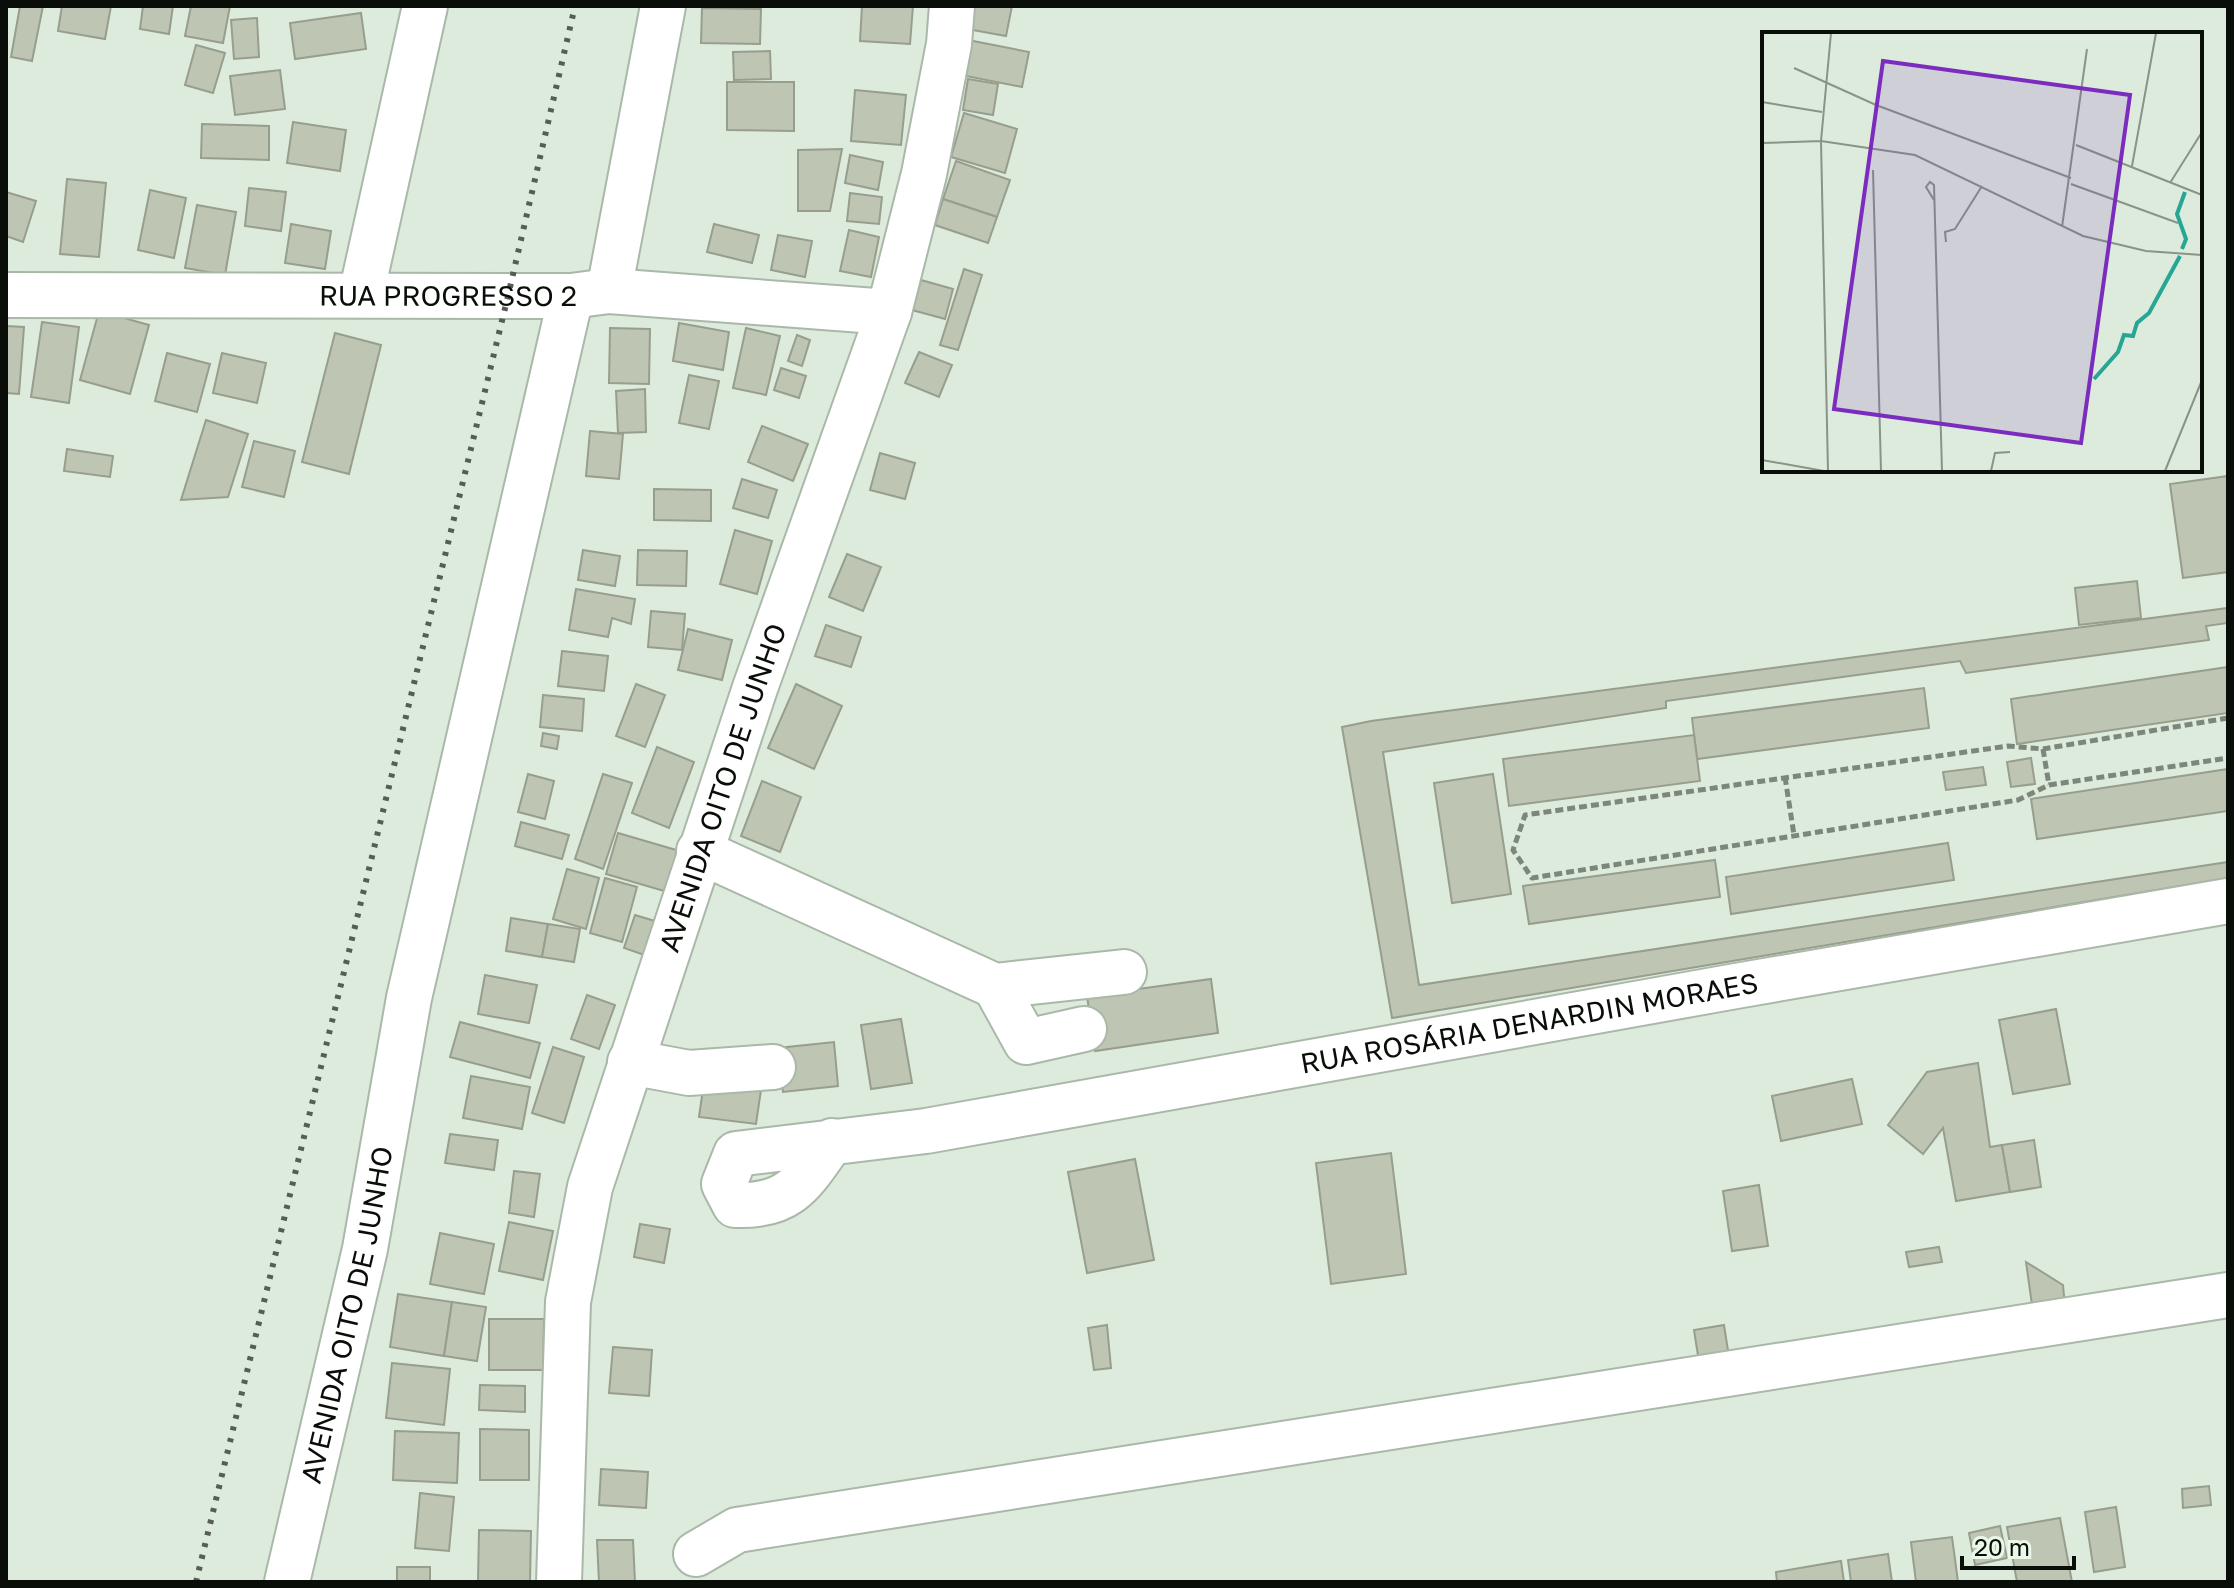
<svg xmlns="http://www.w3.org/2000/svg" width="2234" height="1588" font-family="'Golos Text',sans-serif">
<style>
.building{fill:#bfc5b3;stroke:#979e8d;stroke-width:2}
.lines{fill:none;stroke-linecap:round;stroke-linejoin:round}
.minor-casing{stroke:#aab8a9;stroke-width:48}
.path{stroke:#7c867b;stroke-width:5;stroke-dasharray:8 4;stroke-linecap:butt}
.minor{stroke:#fff;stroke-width:44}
.rail{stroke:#565d55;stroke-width:6;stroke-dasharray:4 8;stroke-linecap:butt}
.labels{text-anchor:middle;stroke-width:6;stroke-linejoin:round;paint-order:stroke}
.street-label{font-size:28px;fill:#0a0e09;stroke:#eaf8e9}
.inset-river{fill:none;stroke:#27a695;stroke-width:4}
.inset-road{fill:none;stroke:#899388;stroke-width:2}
.view{fill:#7b2cbf;fill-opacity:0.15;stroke:#7b2cbf;stroke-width:4}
.inset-edge{fill:none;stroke:#0a0e09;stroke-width:4}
</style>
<rect width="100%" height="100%" fill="#ddebdc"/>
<g class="building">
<polygon points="20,6 43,6 32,61 11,57"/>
<polygon points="62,6 111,6 105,39 58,31"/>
<polygon points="143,6 173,6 169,34 140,29"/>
<polygon points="191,6 230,6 223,43 185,36"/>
<polygon points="862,6 913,6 910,44 860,41"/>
<polygon points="971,6 1012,6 1006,36 967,29"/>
<polygon points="702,8 761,9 760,44 701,43"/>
<polygon points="361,13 366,49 295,59 290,23"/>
<polygon points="257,18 259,57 234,59 231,20"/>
<polygon points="968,40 1029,52 1022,87 961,75"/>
<polygon points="196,45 225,53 213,93 185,85"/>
<polygon points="770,51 771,79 734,80 733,52"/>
<polygon points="280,70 285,109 235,115 230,76"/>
<polygon points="968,79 998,84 993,115 963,110"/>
<polygon points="727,82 794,82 794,131 727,130"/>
<polygon points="855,90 906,95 901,145 851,141"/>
<polygon points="964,113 1017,129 1005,173 951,157"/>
<polygon points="293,122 346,130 340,171 287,163"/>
<polygon points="202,124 269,126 269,160 201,158"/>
<polygon points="842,149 830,211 798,211 798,150"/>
<polygon points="850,155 883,162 878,190 845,183"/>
<polygon points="956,161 1010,180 997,217 943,199"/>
<polygon points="67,179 106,183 99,257 60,254"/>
<polygon points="249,188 286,192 281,231 245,226"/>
<polygon points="150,190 186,198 174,258 138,250"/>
<polygon points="6,192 36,201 23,242 6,236"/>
<polygon points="850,193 882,197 879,224 847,221"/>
<polygon points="943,199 997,217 988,243 935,225"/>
<polygon points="197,205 236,212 225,275 185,268"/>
<polygon points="291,224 331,231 325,269 285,263"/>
<polygon points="714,224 759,235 752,263 707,252"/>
<polygon points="849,230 879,237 871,277 840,271"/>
<polygon points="778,235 812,241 805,277 771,270"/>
<polygon points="964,269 982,275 958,350 940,345"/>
<polygon points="921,280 953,289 945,319 912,310"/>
<polygon points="99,311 149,325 130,394 80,380"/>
<polygon points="42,322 79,327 69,403 31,397"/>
<polygon points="679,323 729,332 723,370 673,361"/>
<polygon points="6,326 24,327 19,394 6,393"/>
<polygon points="610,328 650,329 649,384 609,383"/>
<polygon points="746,328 780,336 766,395 733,388"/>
<polygon points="335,333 381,345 349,474 302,462"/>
<polygon points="797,335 810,340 802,366 788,361"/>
<polygon points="919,352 952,365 939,397 905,383"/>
<polygon points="167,353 210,364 197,412 155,401"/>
<polygon points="222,353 266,363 257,403 213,393"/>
<polygon points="781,368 806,376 799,398 774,390"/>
<polygon points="689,375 719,381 709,429 679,423"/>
<polygon points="645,389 646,432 618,433 616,391"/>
<polygon points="206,420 248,434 228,497 181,500"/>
<polygon points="762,426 808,444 793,481 748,462"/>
<polygon points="590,431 623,434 619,479 586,476"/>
<polygon points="254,441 295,451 284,497 242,487"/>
<polygon points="67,449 113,456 110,477 64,471"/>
<polygon points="880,453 915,463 905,499 870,490"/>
<polygon points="2228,476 2228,572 2183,578 2170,484"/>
<polygon points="742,479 777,490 768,518 733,508"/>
<polygon points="654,489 711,490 711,521 654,520"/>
<polygon points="735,530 772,541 757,594 720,584"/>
<polygon points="583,550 620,556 615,586 578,580"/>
<polygon points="638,550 687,551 686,586 637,585"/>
<polygon points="847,554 881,567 863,611 829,597"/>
<polygon points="2137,581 2141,618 2079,625 2075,588"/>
<polygon points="576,589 635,599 631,624 612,618 608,637 569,630"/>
<polygon points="2228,608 2228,623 2206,626 2209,640 1966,673 1960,661 1666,701 1666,708 1383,752 1419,985 2228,862 2228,878 1392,1018 1342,727 1371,721"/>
<polygon points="651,611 685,614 682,650 648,647"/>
<polygon points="826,625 861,637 851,667 815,656"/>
<polygon points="688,629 732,640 722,680 678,670"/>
<polygon points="562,651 608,656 604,691 558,686"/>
<polygon points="2228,667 2228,713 2017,744 2011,699"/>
<polygon points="636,684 665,695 645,747 616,736"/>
<polygon points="796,684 842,706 814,769 768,748"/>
<polygon points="1924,688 1929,728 1697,759 1692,718"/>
<polygon points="543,695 584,699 582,731 540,727"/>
<polygon points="543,733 559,736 557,749 541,746"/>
<polygon points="1694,735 1700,781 1509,806 1503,759"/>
<polygon points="657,747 694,762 669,828 632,813"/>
<polygon points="2031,758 2035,784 2011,787 2007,762"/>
<polygon points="1983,767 1986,785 1946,790 1943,772"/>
<polygon points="2228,769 2228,811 2037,839 2031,799"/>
<polygon points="528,774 554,781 545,819 518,812"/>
<polygon points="603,774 632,783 603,869 575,859"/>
<polygon points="1493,774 1511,894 1452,903 1434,783"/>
<polygon points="762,781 801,797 780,852 741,836"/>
<polygon points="521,822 569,835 562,859 515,846"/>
<polygon points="618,833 683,852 671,893 606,874"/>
<polygon points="1948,843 1954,880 1731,914 1726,877"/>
<polygon points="1715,860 1720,897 1529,924 1523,886"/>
<polygon points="567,869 599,878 586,929 553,919"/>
<polygon points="605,878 637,887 622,942 590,933"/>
<polygon points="635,915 658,922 647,956 624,948"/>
<polygon points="511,918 548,924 542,957 506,951"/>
<polygon points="548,924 580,929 574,962 542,957"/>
<polygon points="485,975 537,985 529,1023 478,1014"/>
<polygon points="1211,979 1218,1033 1095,1051 1087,996"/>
<polygon points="587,995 615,1005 599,1049 571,1039"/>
<polygon points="2056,1009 2070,1084 2013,1094 1999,1020"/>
<polygon points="901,1019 912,1083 871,1089 861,1025"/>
<polygon points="460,1022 540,1043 530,1078 450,1057"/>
<polygon points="834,1042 838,1086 783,1092 778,1048"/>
<polygon points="553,1047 584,1057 564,1123 532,1113"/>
<polygon points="1978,1063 1990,1147 2002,1145 2010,1192 1956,1201 1943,1128 1923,1154 1888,1125 1927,1072"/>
<polygon points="705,1075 762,1083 756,1124 699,1117"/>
<polygon points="471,1076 530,1087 522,1129 463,1118"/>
<polygon points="1852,1079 1862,1124 1781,1141 1772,1096"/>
<polygon points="450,1134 498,1140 494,1170 445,1163"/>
<polygon points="2034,1140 2041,1187 2010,1192 2002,1145"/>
<polygon points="1391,1153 1406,1274 1331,1284 1316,1163"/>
<polygon points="1135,1159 1154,1260 1087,1273 1068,1172"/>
<polygon points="514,1171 540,1174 534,1217 509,1213"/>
<polygon points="1759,1185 1768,1246 1732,1251 1723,1191"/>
<polygon points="509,1222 553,1231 543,1280 499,1271"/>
<polygon points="640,1224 670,1229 664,1263 634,1257"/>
<polygon points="440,1233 494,1244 484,1294 430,1284"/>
<polygon points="1939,1247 1942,1262 1909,1267 1906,1252"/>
<polygon points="2026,1262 2063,1285 2065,1307 2033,1312"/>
<polygon points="398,1294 452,1302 444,1356 390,1347"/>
<polygon points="452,1302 486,1307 477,1361 444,1356"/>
<polygon points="489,1319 544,1319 543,1370 489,1370"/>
<polygon points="1107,1325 1111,1368 1094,1370 1088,1328"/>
<polygon points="1724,1325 1729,1357 1699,1362 1694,1330"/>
<polygon points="613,1347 652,1350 649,1396 609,1393"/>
<polygon points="392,1363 450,1369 444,1425 386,1418"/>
<polygon points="480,1385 525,1386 525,1412 479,1410"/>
<polygon points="480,1429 529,1430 529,1480 480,1480"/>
<polygon points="395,1431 459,1433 457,1483 393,1480"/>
<polygon points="601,1469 648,1472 646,1508 599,1505"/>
<polygon points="2209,1486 2211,1505 2183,1508 2182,1489"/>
<polygon points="420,1493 454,1497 449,1551 415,1548"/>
<polygon points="2116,1507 2125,1567 2094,1572 2085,1512"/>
<polygon points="2060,1518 2072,1582 2017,1582 2007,1527"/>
<polygon points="2000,1526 2007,1558 1975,1565 1969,1533"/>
<polygon points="479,1530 531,1531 530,1582 478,1582"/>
<polygon points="1952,1537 1958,1582 1916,1582 1911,1542"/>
<polygon points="597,1540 633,1540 635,1582 599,1582"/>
<polygon points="1888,1554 1892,1582 1851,1582 1848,1560"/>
<polygon points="1841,1561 1844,1582 1777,1582 1776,1572"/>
<rect x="397" y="1567" width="33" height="15"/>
</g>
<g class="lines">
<defs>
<g id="minor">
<polyline points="609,291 663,6"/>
<path id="s1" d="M6,295L571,296L609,291L889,312"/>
<polyline points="361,295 425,6"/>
<polyline points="699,851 995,986 1026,1042 1084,1029"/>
<polyline points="995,986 1124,972"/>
<polyline points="630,1062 689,1073 773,1067"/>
<path id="s2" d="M832,1141C803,1182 791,1207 735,1205L724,1184L736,1154L926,1131L1736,986L2228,901"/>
<polyline points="696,1554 737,1530 2228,1295"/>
<path id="s3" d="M287,1582L365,1249L409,998L571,296"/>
<path id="s4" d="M559,1582L568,1302L590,1187L755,688L889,312L924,174L949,44L952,6"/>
</g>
</defs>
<use href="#minor" class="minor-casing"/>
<g class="path">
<polyline points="2228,718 2043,749 2008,746 1525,815 1513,850 1532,878 2018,800 2049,785 2228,758"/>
<polyline points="2043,749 2049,785"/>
<polyline points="1785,777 1794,835"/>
</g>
<use href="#minor" class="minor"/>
<polyline class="rail" points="196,1582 508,296 575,6"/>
</g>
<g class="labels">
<g class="street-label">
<text dy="10" stroke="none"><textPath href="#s1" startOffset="442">RUA PROGRESSO 2</textPath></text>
<text dy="10" stroke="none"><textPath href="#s4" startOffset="818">AVENIDA OITO DE JUNHO</textPath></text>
<text dy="10" stroke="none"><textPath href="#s2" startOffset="984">RUA ROSÁRIA DENARDIN MORAES</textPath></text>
<text dy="10" stroke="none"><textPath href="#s3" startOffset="274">AVENIDA OITO DE JUNHO</textPath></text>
</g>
</g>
<g transform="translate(1762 32)">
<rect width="440" height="440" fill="#ddebdc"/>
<path class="inset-river" d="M420,217L424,207L415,182L423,160M332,347L356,320L362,303L371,304L375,291L387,281L418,224"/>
<path class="inset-road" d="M32,36L114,73L309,146M0,70L60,80M0,111L59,109L153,123L321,204L384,219L440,223M314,113L440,163M370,134L394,1M111,138L119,439M408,151L440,100M309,152L416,191M172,168L164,155L168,150L172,153L180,439M300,195L325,17M184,210L183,200L193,197L220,154M0,428L62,439M66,439L59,109L69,1M229,439L233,421L248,420M403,439L440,348"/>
<path class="view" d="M121,29L368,63L319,411L72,377Z"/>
<rect width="440" height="440" class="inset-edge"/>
</g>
<rect width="2234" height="1588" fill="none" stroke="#0a0e09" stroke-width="16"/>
<path d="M1962 1556v12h112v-12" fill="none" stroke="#0a0e09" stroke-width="4"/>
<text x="1974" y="1556" font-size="24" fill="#0a0e09" stroke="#eaf8e9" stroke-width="6" paint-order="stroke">20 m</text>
</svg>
